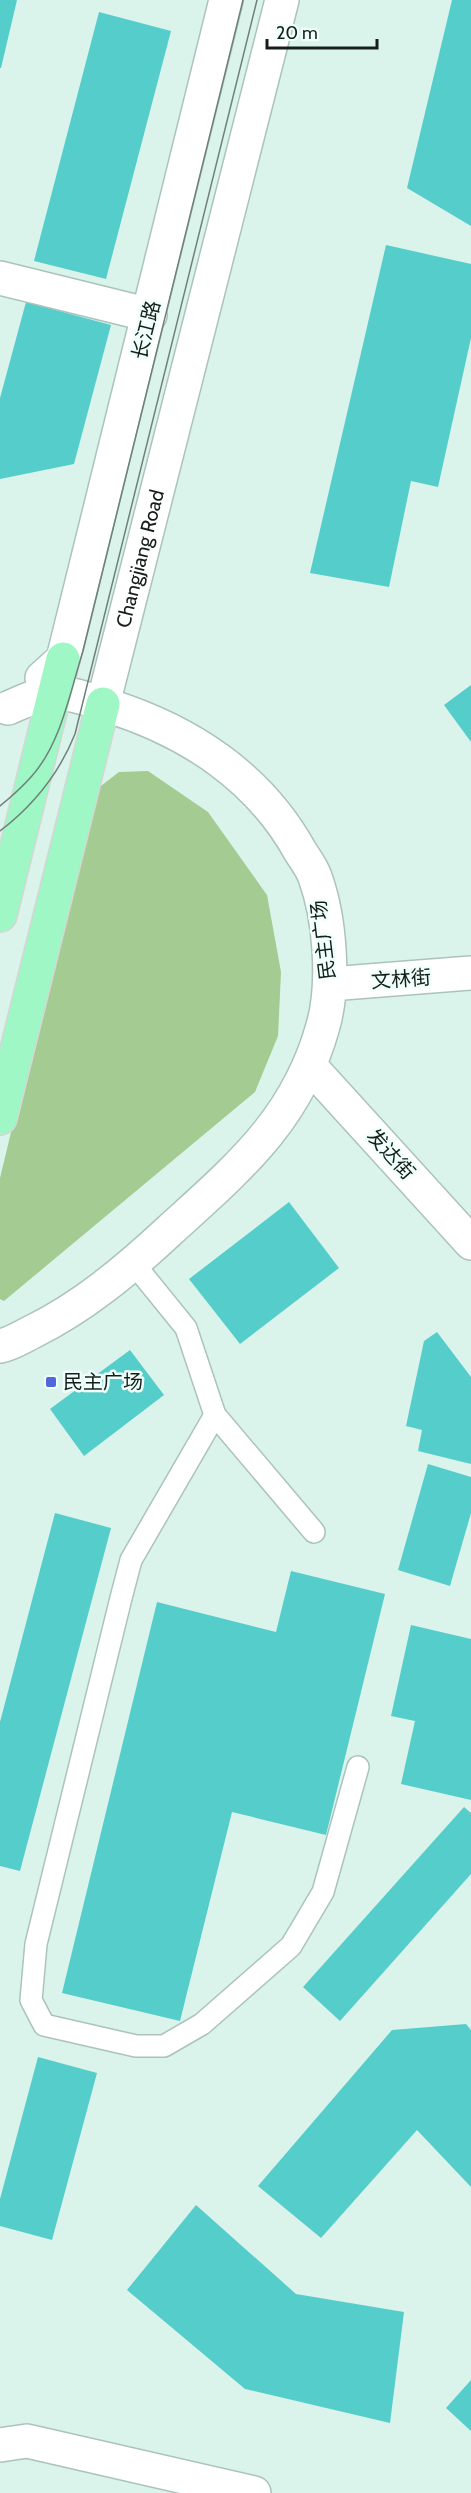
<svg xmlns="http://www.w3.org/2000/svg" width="471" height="2493" font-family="Cabin,'Noto Sans SC',sans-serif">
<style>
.green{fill:#a4cb91}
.building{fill:#55cdcb}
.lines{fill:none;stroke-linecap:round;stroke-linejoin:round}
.service-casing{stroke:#abc3bb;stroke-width:24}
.minor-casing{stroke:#abc3bb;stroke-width:36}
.tertiary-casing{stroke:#abc3bb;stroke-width:36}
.secondary-casing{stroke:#abc3bb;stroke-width:36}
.primary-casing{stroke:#d5d6d6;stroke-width:36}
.service{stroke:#fff;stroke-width:21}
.minor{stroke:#fff;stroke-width:33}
.tertiary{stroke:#fff;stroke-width:33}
.secondary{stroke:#fff;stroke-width:33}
.primary{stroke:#9ef7c4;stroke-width:33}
.tram{stroke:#6f807a;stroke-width:1.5}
.poi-dot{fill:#5168dd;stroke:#effff9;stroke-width:2}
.labels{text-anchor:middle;stroke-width:5;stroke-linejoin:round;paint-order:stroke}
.street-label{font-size:20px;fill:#151e1b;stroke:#effff9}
.poi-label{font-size:20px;fill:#151e1b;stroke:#effff9;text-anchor:start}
</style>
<rect width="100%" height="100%" fill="#daf4ec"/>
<polygon class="green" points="148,771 208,812 267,895 281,972 278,1036 255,1092 4,1301 0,1299 0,1178 93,792 119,772"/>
<g class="building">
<polygon points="0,0 17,0 1,68 0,68"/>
<polygon points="452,0 471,0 471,226 407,188"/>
<polygon points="99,12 171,31 106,279 34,261"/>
<polygon points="386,245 471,264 471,338 438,487 411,481 389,587 310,573"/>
<polygon points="26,302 111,325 74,464 0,479 0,398"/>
<polygon points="471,685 471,742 444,705"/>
<polygon points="289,1202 339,1268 240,1344 189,1279"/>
<polygon points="437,1332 471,1377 471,1464 418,1451 422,1430 406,1426 424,1341"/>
<polygon points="130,1350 164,1395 84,1456 50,1409"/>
<polygon points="428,1464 471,1477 471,1513 450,1586 398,1570"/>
<polygon points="55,1513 111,1528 20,1871 0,1866 0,1722"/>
<polygon points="291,1571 385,1594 326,1835 232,1812 180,2021 62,1993 157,1602 276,1632"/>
<polygon points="411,1625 471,1639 471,1800 401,1784 415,1721 391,1716"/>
<polygon points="464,1807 471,1813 471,1874 340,2021 303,1987"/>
<polygon points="466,2024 471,2030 471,2187 417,2130 321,2238 258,2186 392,2030"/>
<polygon points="38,2057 97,2073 52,2240 0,2226 0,2199"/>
<polygon points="196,2205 296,2294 404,2312 390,2423 245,2389 127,2290"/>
<polygon points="471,2380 471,2431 446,2408"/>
</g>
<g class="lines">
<defs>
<g id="service">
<polyline points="134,1264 186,1328 215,1415 314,1532"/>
<polyline points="215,1415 131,1560 121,1598 36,1944 31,2000 44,2025 136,2046 164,2046 202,2024 291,1946 323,1892 358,1767"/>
</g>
<g id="minor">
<polyline points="0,278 150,315"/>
<polyline points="0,2445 27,2441 254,2493"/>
</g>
<g id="tertiary">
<polyline points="330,984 471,973"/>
<polyline points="310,1066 471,1243"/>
</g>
<g id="secondary">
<polyline points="42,678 63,659 226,0"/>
<path id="s1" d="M103,704L282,0"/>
<path d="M0,1346C11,1344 22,1337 32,1332C83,1307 127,1270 169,1231C238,1168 297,1120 323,1026C335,984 330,918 315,877C312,868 305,859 300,851C259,777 189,731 109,706C93,701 73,693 56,693C40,693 22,702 8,708"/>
</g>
<g id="primary">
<polyline points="0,915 63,659"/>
<polyline points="0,1118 103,704"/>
</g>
</defs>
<use href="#service" class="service-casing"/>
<use href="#minor" class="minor-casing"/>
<use href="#tertiary" class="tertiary-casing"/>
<use href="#secondary" class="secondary-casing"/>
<use href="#primary" class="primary-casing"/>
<use href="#service" class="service"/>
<use href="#minor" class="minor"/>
<use href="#tertiary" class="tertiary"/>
<use href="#secondary" class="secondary"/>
<use href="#primary" class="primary"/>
<g class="tram">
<path d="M0,806C11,797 22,787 31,777C61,744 70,692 83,651L243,0"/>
<path d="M0,831C34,805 59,774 75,734L257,0"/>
</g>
</g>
<rect class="poi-dot" x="45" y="1376" width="12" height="12" rx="3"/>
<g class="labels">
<g class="street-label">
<text transform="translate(146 330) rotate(-76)" y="7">长江路</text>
<text dy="7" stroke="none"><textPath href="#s1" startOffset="150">Changjiang Road</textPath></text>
<text transform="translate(323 940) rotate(-97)" y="7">民主广场</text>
<text transform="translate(401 979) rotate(-4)" y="7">文林街</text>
<text transform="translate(391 1154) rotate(48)" y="7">发达街</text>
</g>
<g class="poi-label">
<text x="63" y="1389">民主广场</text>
</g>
</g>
<path d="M267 39v9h110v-9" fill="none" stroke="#151e1b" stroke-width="3"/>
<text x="276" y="39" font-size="18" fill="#151e1b" stroke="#effff9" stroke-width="4.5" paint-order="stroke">20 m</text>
</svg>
